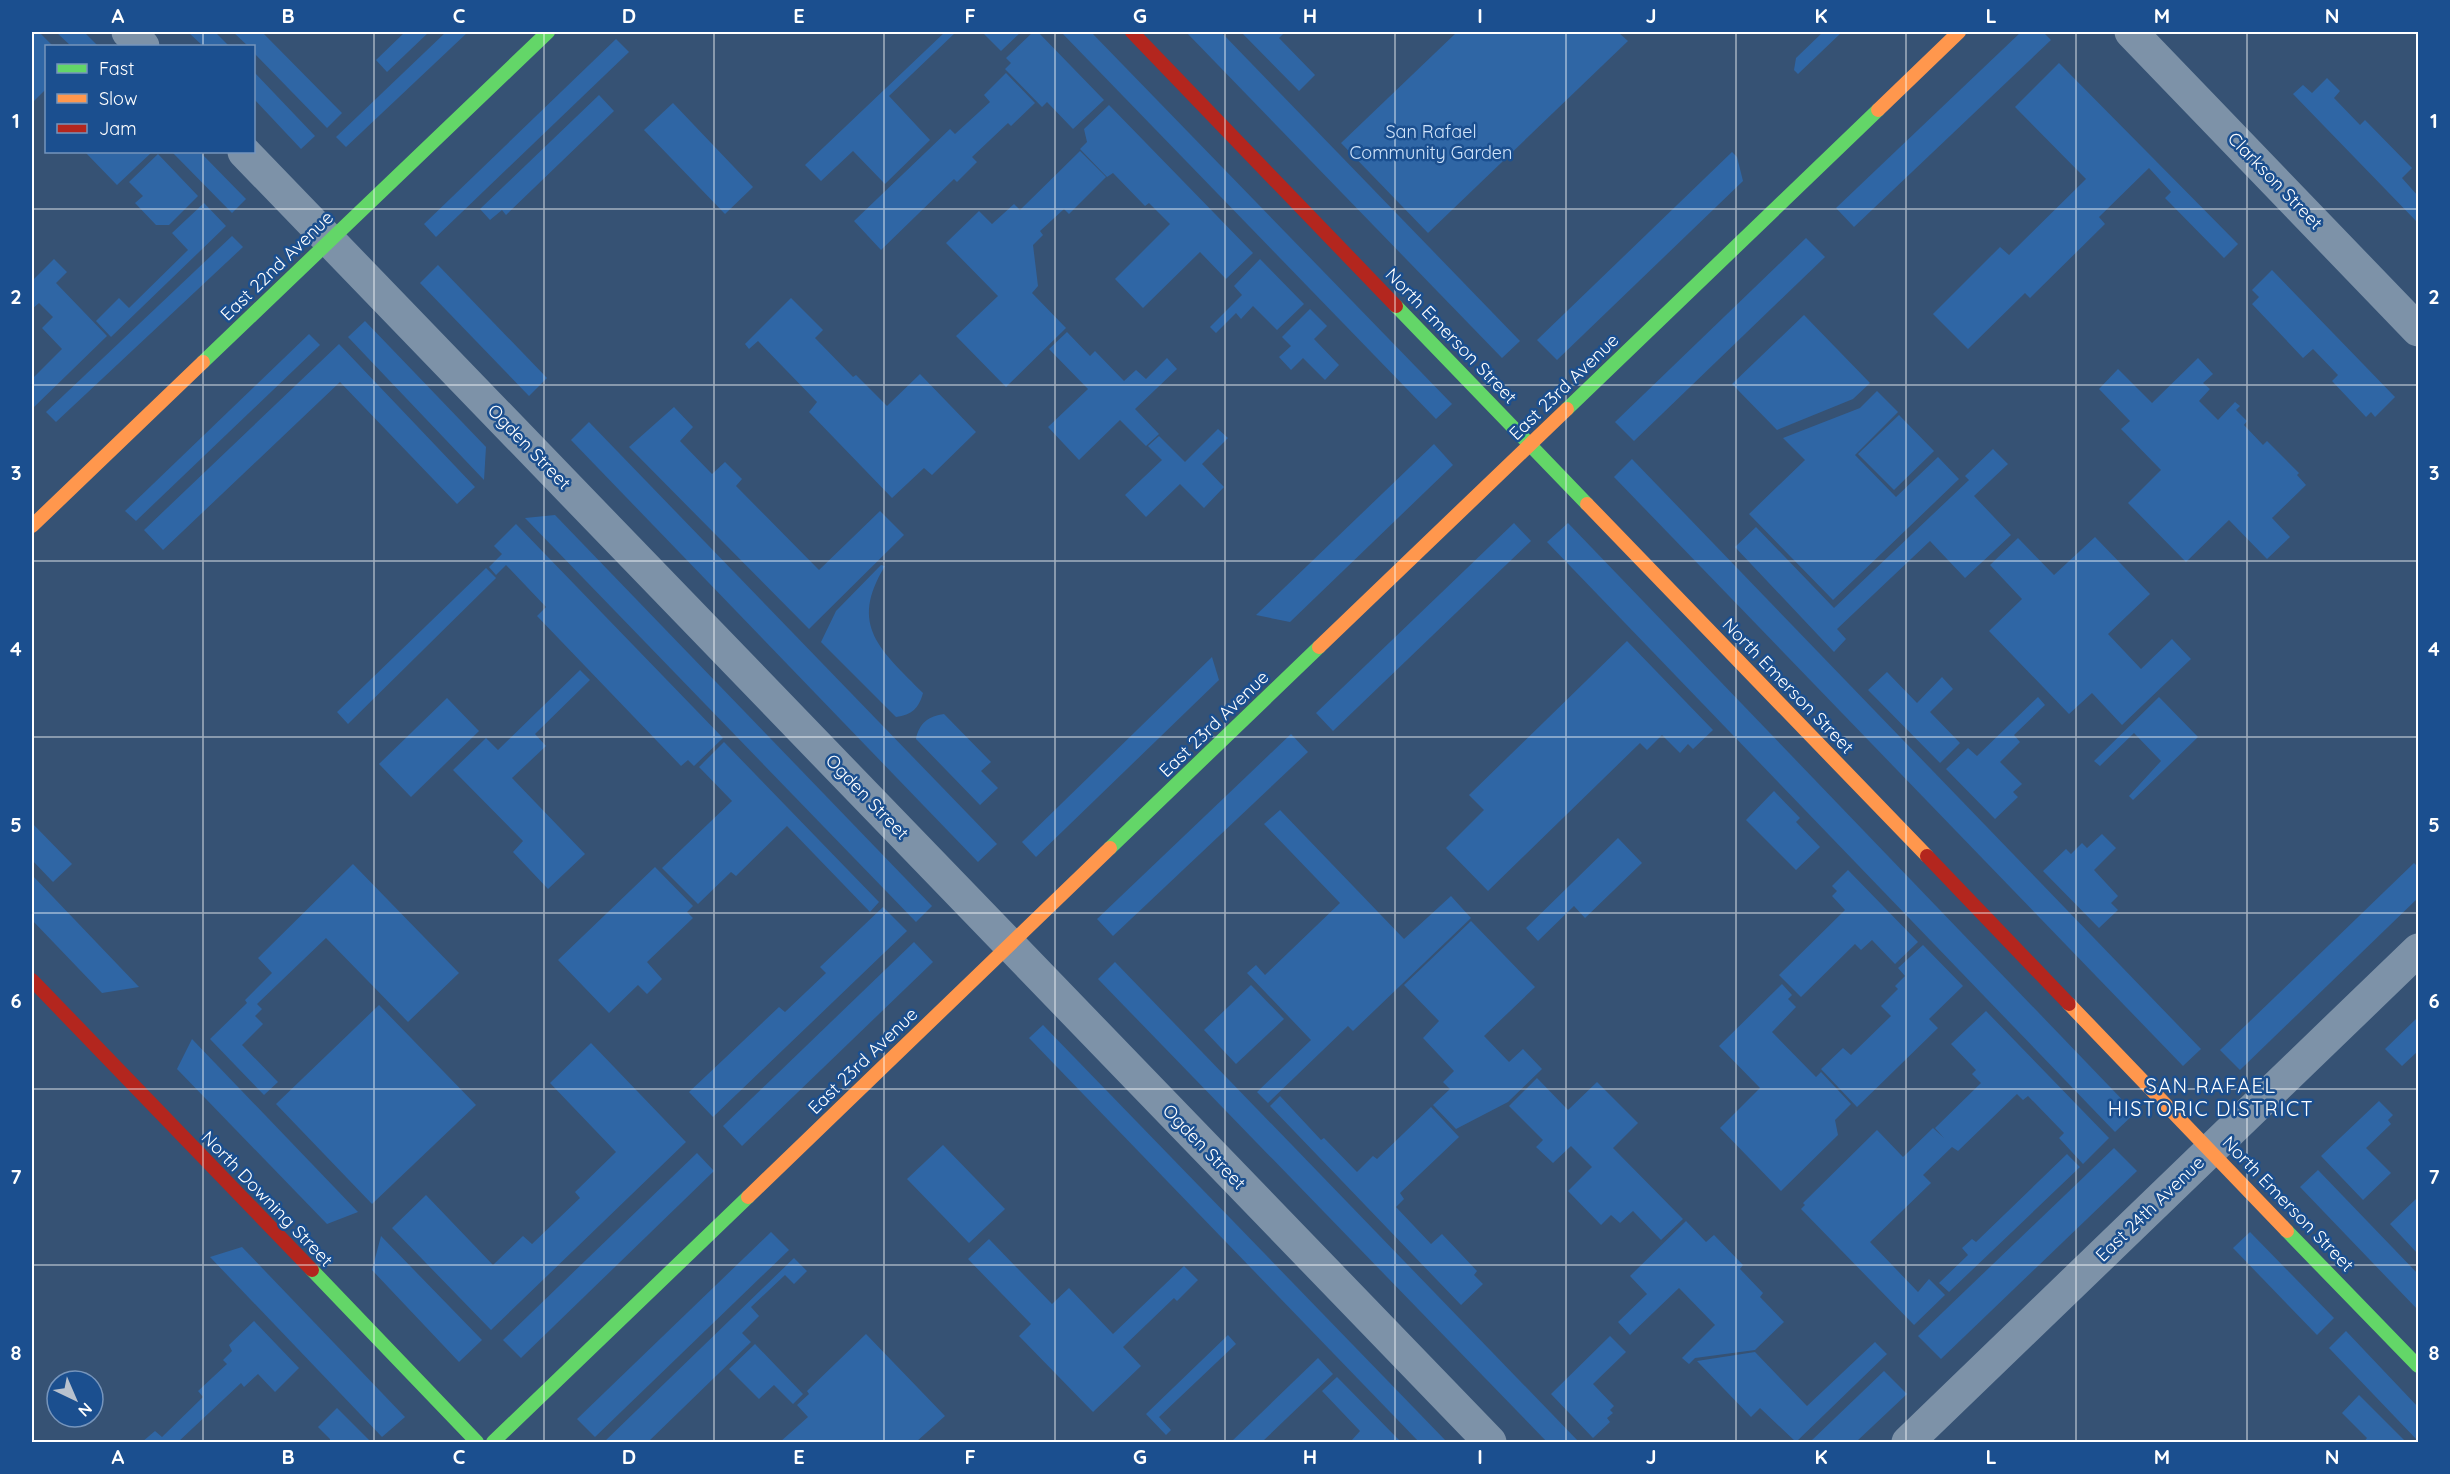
<svg xmlns="http://www.w3.org/2000/svg" width="2450" height="1474" font-family="Quicksand,sans-serif">
<style>
.green{fill:#2f66a5}
.lines{fill:none;stroke-linecap:round;stroke-linejoin:round}
.street{stroke:#7d92a8;stroke-width:33}
.fast{stroke:#63d668;stroke-width:14}
.slow{stroke:#ff974d;stroke-width:14}
.jam{stroke:#b3261e;stroke-width:14}
.grid{fill:none;stroke:#fff;stroke-width:1.5;stroke-opacity:0.55}
.labels{text-anchor:middle;stroke-width:5;stroke-linejoin:round;paint-order:stroke}
.park-label{font-size:18px;fill:#cfe3fa;stroke:#1b4f8f}
.street-label{font-size:18px;fill:#fff;stroke:#1b4f8f}
.neighbourhood-label{font-size:20px;letter-spacing:1.5px;fill:#fff;stroke:#1b4f8f}
.neatline{fill:none;stroke:#fff;stroke-width:2}
.grid-label{font-size:20px;text-anchor:middle;font-weight:bold;fill:#fff}
</style>
<rect width="100%" height="100%" fill="#365274"/>
<g class="green">
<polygon points="32,32 39,32 53,46 46,46 46,89 32,103"/>
<polygon points="56,32 84,32 98,46 71,46"/>
<polygon points="188,32 215,32 229,46 203,46"/>
<polygon points="233,32 262,32 342,113 327,128 254,53 254,46 248,46"/>
<polygon points="405,32 429,32 387,72 376,60"/>
<polygon points="446,32 468,32 346,147 336,137"/>
<polygon points="945,32 956,32 889,96 930,140 885,184 853,151 821,181 805,165"/>
<polygon points="982,32 1021,32 1001,51"/>
<polygon points="1033,32 1038,32 1104,100 1073,129 1047,102 1042,107 1005,69 1011,63 1006,58"/>
<polygon points="1061,32 1091,32 1452,404 1436,419"/>
<polygon points="1186,32 1221,32 1520,341 1502,358"/>
<polygon points="1241,32 1285,32 1279,38 1315,75 1299,91"/>
<polygon points="1457,32 1618,32 1628,41 1428,233 1341,143"/>
<polygon points="1823,32 1842,32 1798,74 1794,70 1796,58"/>
<polygon points="2021,32 2043,32 2051,40 1854,227 1836,208"/>
<polygon points="616,39 629,52 436,237 424,224"/>
<polygon points="2059,63 2238,244 2224,258 2165,198 2171,192 2149,168 2099,217 2105,224 2030,298 2025,293 1968,349 1933,314 2000,247 2009,255 2086,179 2015,107"/>
<polygon points="254,72 315,136 301,149 254,99"/>
<polygon points="1006,73 1035,103 1011,126 1008,123 972,157 977,162 957,182 954,179 881,250 854,221 950,129 955,134 990,102 984,95"/>
<polygon points="2327,78 2340,91 2334,98 2360,125 2365,120 2412,168 2402,178 2418,196 2418,223 2293,94 2303,85 2312,93"/>
<polygon points="599,95 614,111 506,215 502,210 490,220 480,209"/>
<polygon points="673,103 753,187 725,214 644,130"/>
<polygon points="1109,105 1253,253 1226,279 1200,252 1143,308 1115,279 1170,224 1149,203 1145,206 1113,173 1107,177 1080,149 1087,142 1084,129"/>
<polygon points="1080,151 1106,177 1069,214 1064,209 1040,231 1043,235 1033,245 1038,286 1032,293 1066,328 1006,387 956,336 998,296 946,243 979,211 992,224 1014,204 1020,210"/>
<polygon points="85,152 152,152 117,185"/>
<polygon points="172,152 200,152 246,199 232,213"/>
<polygon points="1732,152 1737,157 1743,181 1557,360 1537,340"/>
<polygon points="158,154 198,196 169,225 156,225 135,203 143,196 129,182"/>
<polygon points="204,203 226,226 111,337 96,321 119,298 129,308 188,250 172,233"/>
<polygon points="232,236 243,247 56,422 46,412"/>
<polygon points="1806,238 1825,257 1634,441 1615,422"/>
<polygon points="54,259 67,272 56,283 107,336 33,408 32,379 62,349 42,328 53,317 39,303 32,309 32,281"/>
<polygon points="1260,259 1304,304 1277,330 1253,306 1241,319 1236,313 1216,333 1210,327 1242,295 1234,286"/>
<polygon points="438,265 547,378 529,396 420,283"/>
<polygon points="2272,270 2395,397 2375,417 2371,412 2366,417 2332,381 2338,375 2313,349 2303,358 2252,304 2259,297 2252,290"/>
<polygon points="791,298 823,330 815,338 853,377 856,375 887,406 920,374 976,432 932,475 924,468 892,498 809,412 817,402 758,341 749,349 745,344"/>
<polygon points="1310,309 1327,326 1314,339 1339,365 1325,380 1303,358 1291,370 1279,357 1291,346 1282,337"/>
<polygon points="1804,315 1870,383 1853,399 1777,430 1732,384"/>
<polygon points="365,321 486,447 484,480 348,337"/>
<polygon points="1067,332 1090,356 1095,351 1124,381 1136,370 1146,379 1167,358 1177,369 1135,409 1159,434 1146,446 1120,420 1079,460 1048,427 1088,389 1049,349"/>
<polygon points="309,334 320,345 136,521 125,511"/>
<polygon points="339,344 475,487 457,504 340,382 163,550 144,530"/>
<polygon points="2198,358 2213,374 2203,383 2210,389 2199,401 2218,420 2235,402 2240,406 2236,410 2247,421 2244,425 2263,445 2267,441 2299,473 2297,475 2306,485 2272,518 2290,537 2267,559 2229,520 2186,562 2128,503 2161,470 2121,429 2130,421 2099,389 2118,369 2152,403"/>
<polygon points="1877,391 1898,412 1855,455 1896,497 1938,457 1959,479 1833,600 1749,514 1805,460 1783,438 1860,408"/>
<polygon points="674,407 693,427 680,441 712,474 725,462 742,479 736,486 819,570 880,511 904,535 809,629 629,447"/>
<polygon points="1899,415 1934,451 1894,490 1858,454"/>
<polygon points="589,422 997,844 978,862 571,440"/>
<polygon points="1218,429 1228,438 1202,464 1224,487 1204,508 1180,484 1146,517 1125,495 1162,460 1148,446 1159,436 1185,462"/>
<polygon points="1434,444 1453,465 1290,622 1256,615"/>
<polygon points="1993,449 2008,464 1974,496 2011,535 1965,578 1930,541 1837,629 1846,639 1834,652 1735,547 1756,527 1834,608 1969,480 1965,476"/>
<polygon points="1632,459 2201,1049 2183,1066 1614,477"/>
<polygon points="555,515 932,906 916,922 525,518"/>
<polygon points="1514,523 1531,541 1333,731 1316,713"/>
<polygon points="1568,523 2135,1113 2115,1132 1547,542"/>
<polygon points="516,524 723,738 694,766 688,760 681,766 537,616 546,607 506,565 496,575 489,567 502,554 494,546"/>
<polygon points="2095,537 2150,594 2108,634 2141,669 2172,639 2191,659 2122,725 2092,693 2069,714 1989,631 2022,599 1990,565 2018,538 2054,575"/>
<path d="M881,565L885,566C848,626 881,650 923,693C919,708 912,715 896,717L821,642L836,611Z"/>
<polygon points="486,568 496,578 348,724 337,712"/>
<polygon points="1627,641 1713,730 1693,749 1688,744 1680,753 1662,735 1647,750 1640,743 1488,891 1446,848 1484,810 1469,795"/>
<polygon points="1212,657 1219,680 1036,857 1022,842"/>
<polygon points="580,670 590,680 535,734 546,746 512,778 585,854 548,889 513,852 523,841 453,770 486,738 498,750"/>
<polygon points="1887,672 1917,703 1942,677 1953,689 1930,712 1960,743 1940,763 1868,690"/>
<polygon points="2038,697 2045,705 2014,735 2020,742 2000,762 2022,784 2013,792 2018,797 1995,819 1946,769 1968,748 1977,756"/>
<polygon points="2159,697 2198,737 2133,800 2129,796 2161,761 2134,733 2100,766 2094,761"/>
<polygon points="447,698 479,731 411,797 379,764"/>
<path d="M944,714L991,762L981,771L998,788L980,805L916,739C919,723 929,716 944,714Z"/>
<polygon points="1291,734 1308,752 1113,936 1097,919"/>
<polygon points="724,742 879,902 870,912 787,826 736,876 731,872 698,904 662,868 732,801 699,767"/>
<polygon points="1774,791 1800,818 1796,822 1820,847 1796,870 1746,820"/>
<polygon points="1280,810 1404,939 1451,896 1471,918 1353,1031 1348,1026 1268,1103 1257,1092 1311,1040 1247,973 1256,965 1265,975 1340,903 1264,824"/>
<polygon points="32,823 72,864 53,882 32,860"/>
<polygon points="2102,834 2116,848 2094,870 2118,896 2111,903 2118,910 2099,928 2043,871 2066,849 2071,854 2082,843 2087,848"/>
<polygon points="1618,838 1642,863 1585,918 1574,906 1538,941 1526,928"/>
<polygon points="2414,863 2418,867 2418,898 2240,1070 2220,1050"/>
<polygon points="353,864 459,973 408,1022 326,938 257,1004 262,1009 255,1016 263,1024 242,1045 278,1082 264,1095 210,1039 247,1003 245,1000 272,973 258,958"/>
<polygon points="655,867 693,906 687,912 693,918 647,962 662,979 647,994 638,985 609,1013 558,960"/>
<polygon points="1848,870 1918,942 1895,964 1872,940 1861,950 1855,944 1801,997 1779,975 1845,910 1832,896 1837,891 1832,886"/>
<polygon points="32,875 139,987 102,993 32,920"/>
<polygon points="883,907 907,931 713,1117 689,1092 779,1007 785,1012 826,973 820,967"/>
<polygon points="1471,921 1535,987 1484,1036 1509,1062 1523,1049 1542,1069 1508,1102 1456,1129 1433,1105 1450,1089 1443,1082 1454,1071 1423,1038 1439,1021 1404,985"/>
<polygon points="914,942 933,962 742,1146 723,1126"/>
<polygon points="1923,945 1963,986 1929,1019 1938,1028 1857,1107 1821,1069 1843,1048 1851,1055 1891,1016 1881,1006 1898,989 1895,986 1905,976 1898,968"/>
<polygon points="1115,962 1579,1442 1547,1442 1098,979"/>
<polygon points="1782,984 1792,995 1788,999 1796,1007 1772,1032 1816,1077 1821,1072 1851,1104 1835,1120 1838,1135 1781,1191 1720,1128 1760,1088 1719,1046"/>
<polygon points="1251,985 1284,1019 1236,1064 1204,1030"/>
<polygon points="379,1005 476,1105 372,1204 276,1104"/>
<polygon points="1986,1011 2109,1138 2083,1164 2059,1138 2064,1133 2028,1096 2023,1100 2017,1094 1958,1151 1952,1147 1923,1175 1931,1183 1870,1242 1918,1292 1929,1279 1945,1295 1914,1325 1801,1209 1805,1205 1803,1203 1877,1130 1903,1157 1933,1128 1944,1138 1935,1128 1981,1083 1972,1074 1976,1070 1951,1044"/>
<polygon points="2418,1017 2418,1051 2402,1066 2385,1049"/>
<polygon points="1043,1025 1447,1442 1419,1442 1029,1038"/>
<polygon points="192,1039 358,1212 327,1224 177,1069"/>
<polygon points="591,1043 686,1142 491,1330 392,1228 426,1195 493,1265 523,1236 532,1244 580,1198 575,1192 616,1152 550,1083"/>
<polygon points="1537,1078 1568,1110 1597,1082 1638,1123 1613,1148 1683,1219 1661,1240 1633,1211 1620,1223 1611,1215 1601,1225 1568,1191 1592,1167 1571,1146 1553,1163 1536,1147 1543,1140 1509,1106"/>
<polygon points="1280,1096 1321,1140 1324,1138 1357,1172 1373,1156 1377,1159 1431,1107 1459,1137 1400,1193 1404,1199 1396,1207 1431,1244 1442,1234 1477,1271 1474,1275 1483,1284 1461,1305 1270,1106"/>
<polygon points="2379,1101 2393,1115 2388,1120 2391,1124 2366,1148 2391,1173 2363,1200 2321,1156"/>
<polygon points="943,1145 1005,1209 969,1243 907,1179"/>
<polygon points="2114,1148 2137,1171 1941,1359 1918,1336"/>
<polygon points="697,1153 714,1171 521,1358 503,1340"/>
<polygon points="2067,1154 2080,1167 1949,1292 1939,1283 1968,1255 1962,1248 1972,1239 1976,1242"/>
<polygon points="2318,1170 2418,1274 2418,1310 2300,1187"/>
<polygon points="2418,1197 2418,1254 2390,1224"/>
<polygon points="1686,1221 1706,1242 1714,1235 1743,1265 1740,1269 1763,1293 1760,1297 1784,1322 1755,1350 1695,1358 1689,1364 1682,1358 1715,1325 1679,1288 1630,1335 1618,1322 1647,1294 1630,1276"/>
<polygon points="771,1232 789,1250 595,1437 577,1419"/>
<polygon points="2250,1232 2334,1318 2317,1335 2233,1248"/>
<polygon points="381,1236 482,1340 459,1362 372,1270"/>
<polygon points="989,1239 1052,1304 1069,1288 1113,1334 1184,1266 1198,1280 1177,1301 1174,1298 1123,1347 1141,1366 1093,1412 1019,1336 1031,1324 968,1259"/>
<polygon points="242,1247 405,1417 382,1437 210,1257"/>
<polygon points="794,1258 807,1271 794,1284 785,1275 751,1307 759,1316 742,1333 751,1342 648,1442 604,1442"/>
<polygon points="254,1321 299,1368 275,1392 258,1374 244,1387 241,1383 178,1442 142,1442 155,1431 162,1437 203,1397 198,1391 227,1364 223,1360 232,1351 229,1345"/>
<polygon points="2346,1331 2418,1407 2418,1441 2329,1348"/>
<polygon points="866,1334 945,1416 916,1442 780,1442 808,1417 797,1405 809,1394 807,1391"/>
<polygon points="1228,1335 1236,1344 1159,1417 1171,1430 1166,1435 1146,1414"/>
<polygon points="1610,1336 1626,1352 1593,1384 1614,1406 1610,1410 1613,1413 1607,1418 1610,1422 1593,1438 1551,1394"/>
<polygon points="1875,1342 1887,1354 1796,1442 1760,1408 1751,1417 1697,1361 1755,1352 1807,1406"/>
<polygon points="755,1344 803,1394 793,1404 774,1385 759,1399 729,1369"/>
<polygon points="1318,1358 1333,1374 1263,1441 1231,1442"/>
<polygon points="1884,1371 1907,1394 1856,1442 1810,1442"/>
<polygon points="1337,1377 1401,1442 1355,1442 1352,1440 1360,1431 1322,1391"/>
<polygon points="2359,1395 2406,1442 2364,1442 2367,1438 2342,1413"/>
<polygon points="337,1408 371,1442 330,1442 330,1439 318,1427"/>
</g>
<g class="lines">
<g class="street">
<polyline points="128,32 143,46"/>
<polyline points="2131,32 2418,330"/>
<polyline points="244,152 1490,1442"/>
<polyline points="1908,1442 2418,950"/>
</g>
<g class="fast">
<polyline points="1396,306 1587,504"/>
<polyline points="203,362 548,32"/>
<polyline points="1567,409 1878,110"/>
<polyline points="1110,848 1319,647"/>
<polyline points="2287,1231 2418,1366"/>
<polyline points="312,1270 477,1442"/>
<polyline points="493,1442 748,1197"/>
</g>
<g class="slow">
<polyline points="1878,110 1959,32"/>
<polyline points="1587,504 1927,856"/>
<polyline points="32,526 203,362"/>
<polyline points="1319,647 1567,409"/>
<polyline points="2069,1004 2287,1231"/>
<polyline points="748,1197 1110,848"/>
</g>
<g class="jam">
<polyline points="1132,32 1396,306"/>
<polyline points="1927,856 2069,1004"/>
<polyline points="32,980 312,1270"/>
</g>
</g>
<path class="grid" d="M203,32V46M374,32V1442M544,32V1442M714,32V1442M884,32V1442M1055,32V1442M1225,32V1442M1395,32V1442M1566,32V1442M1736,32V1442M1906,32V1442M2076,32V1442M2247,32V1442M203,152V1442M32,209H2418M32,385H2418M32,561H2418M32,737H2418M32,913H2418M32,1089H2418M32,1265H2418"/>
<g class="labels">
<g class="park-label">
<text x="1431" y="138">San Rafael<tspan x="1431" dy="21">Community Garden</tspan></text>
</g>
<g class="street-label">
<text transform="translate(2275 181) rotate(46)" y="6">Clarkson Street</text>
<text transform="translate(277 266) rotate(-44)" y="6">East 22nd Avenue</text>
<text transform="translate(1451 336) rotate(46)" y="6">North Emerson Street</text>
<text transform="translate(1564 387) rotate(-44)" y="6">East 23rd Avenue</text>
<text transform="translate(529 447) rotate(46)" y="6">Ogden Street</text>
<text transform="translate(1788 686) rotate(46)" y="6">North Emerson Street</text>
<text transform="translate(1214 724) rotate(-44)" y="6">East 23rd Avenue</text>
<text transform="translate(867 797) rotate(46)" y="6">Ogden Street</text>
<text transform="translate(863 1061) rotate(-44)" y="6">East 23rd Avenue</text>
<text transform="translate(1204 1147) rotate(46)" y="6">Ogden Street</text>
<text transform="translate(267 1199) rotate(46)" y="6">North Downing Street</text>
<text transform="translate(2288 1204) rotate(46)" y="6">North Emerson Street</text>
<text transform="translate(2150 1209) rotate(-44)" y="6">East 24th Avenue</text>
</g>
<g class="neighbourhood-label">
<text x="2211" y="1093">SAN RAFAEL<tspan x="2211" dy="23">HISTORIC DISTRICT</tspan></text>
</g>
</g>
<rect width="2450" height="1474" fill="none" stroke="#1b4f8f" stroke-width="66"/>
<rect x="45" y="45" width="210" height="108" fill="#1b4f8f" stroke="#7695bc" stroke-width="1.5"/>
<rect x="57" y="64" width="30" height="9" fill="#63d668" stroke="#7695bc" stroke-width="1.5"/>
<text x="99" y="75" font-size="18" fill="#ffffff">Fast</text>
<rect x="57" y="94" width="30" height="9" fill="#ff974d" stroke="#7695bc" stroke-width="1.5"/>
<text x="99" y="105" font-size="18" fill="#ffffff">Slow</text>
<rect x="57" y="124" width="30" height="9" fill="#b3261e" stroke="#7695bc" stroke-width="1.5"/>
<text x="99" y="135" font-size="18" fill="#ffffff">Jam</text>
<g transform="translate(75 1399) rotate(136)"><circle r="28" fill="#1b4f8f" stroke="#7695bc" stroke-width="1.5"/>
<path d="M0-4.5L10 22L0 15L-10 22Z" fill="#b9c2ce"/>
<text y="-9" font-size="16" font-weight="bold" text-anchor="middle" fill="#ffffff">N</text>
</g>
<rect x="33" y="33" width="2384" height="1408" class="neatline"/>
<g class="grid-label">
<text x="118" y="23">A</text>
<text x="288" y="23">B</text>
<text x="459" y="23">C</text>
<text x="629" y="23">D</text>
<text x="799" y="23">E</text>
<text x="970" y="23">F</text>
<text x="1140" y="23">G</text>
<text x="1310" y="23">H</text>
<text x="1480" y="23">I</text>
<text x="1651" y="23">J</text>
<text x="1821" y="23">K</text>
<text x="1991" y="23">L</text>
<text x="2162" y="23">M</text>
<text x="2332" y="23">N</text>
<text x="16" y="128">1</text>
<text x="2434" y="128">1</text>
<text x="16" y="304">2</text>
<text x="2434" y="304">2</text>
<text x="16" y="480">3</text>
<text x="2434" y="480">3</text>
<text x="16" y="656">4</text>
<text x="2434" y="656">4</text>
<text x="16" y="832">5</text>
<text x="2434" y="832">5</text>
<text x="16" y="1008">6</text>
<text x="2434" y="1008">6</text>
<text x="16" y="1184">7</text>
<text x="2434" y="1184">7</text>
<text x="16" y="1360">8</text>
<text x="2434" y="1360">8</text>
<text x="118" y="1464">A</text>
<text x="288" y="1464">B</text>
<text x="459" y="1464">C</text>
<text x="629" y="1464">D</text>
<text x="799" y="1464">E</text>
<text x="970" y="1464">F</text>
<text x="1140" y="1464">G</text>
<text x="1310" y="1464">H</text>
<text x="1480" y="1464">I</text>
<text x="1651" y="1464">J</text>
<text x="1821" y="1464">K</text>
<text x="1991" y="1464">L</text>
<text x="2162" y="1464">M</text>
<text x="2332" y="1464">N</text>
</g>
</svg>
